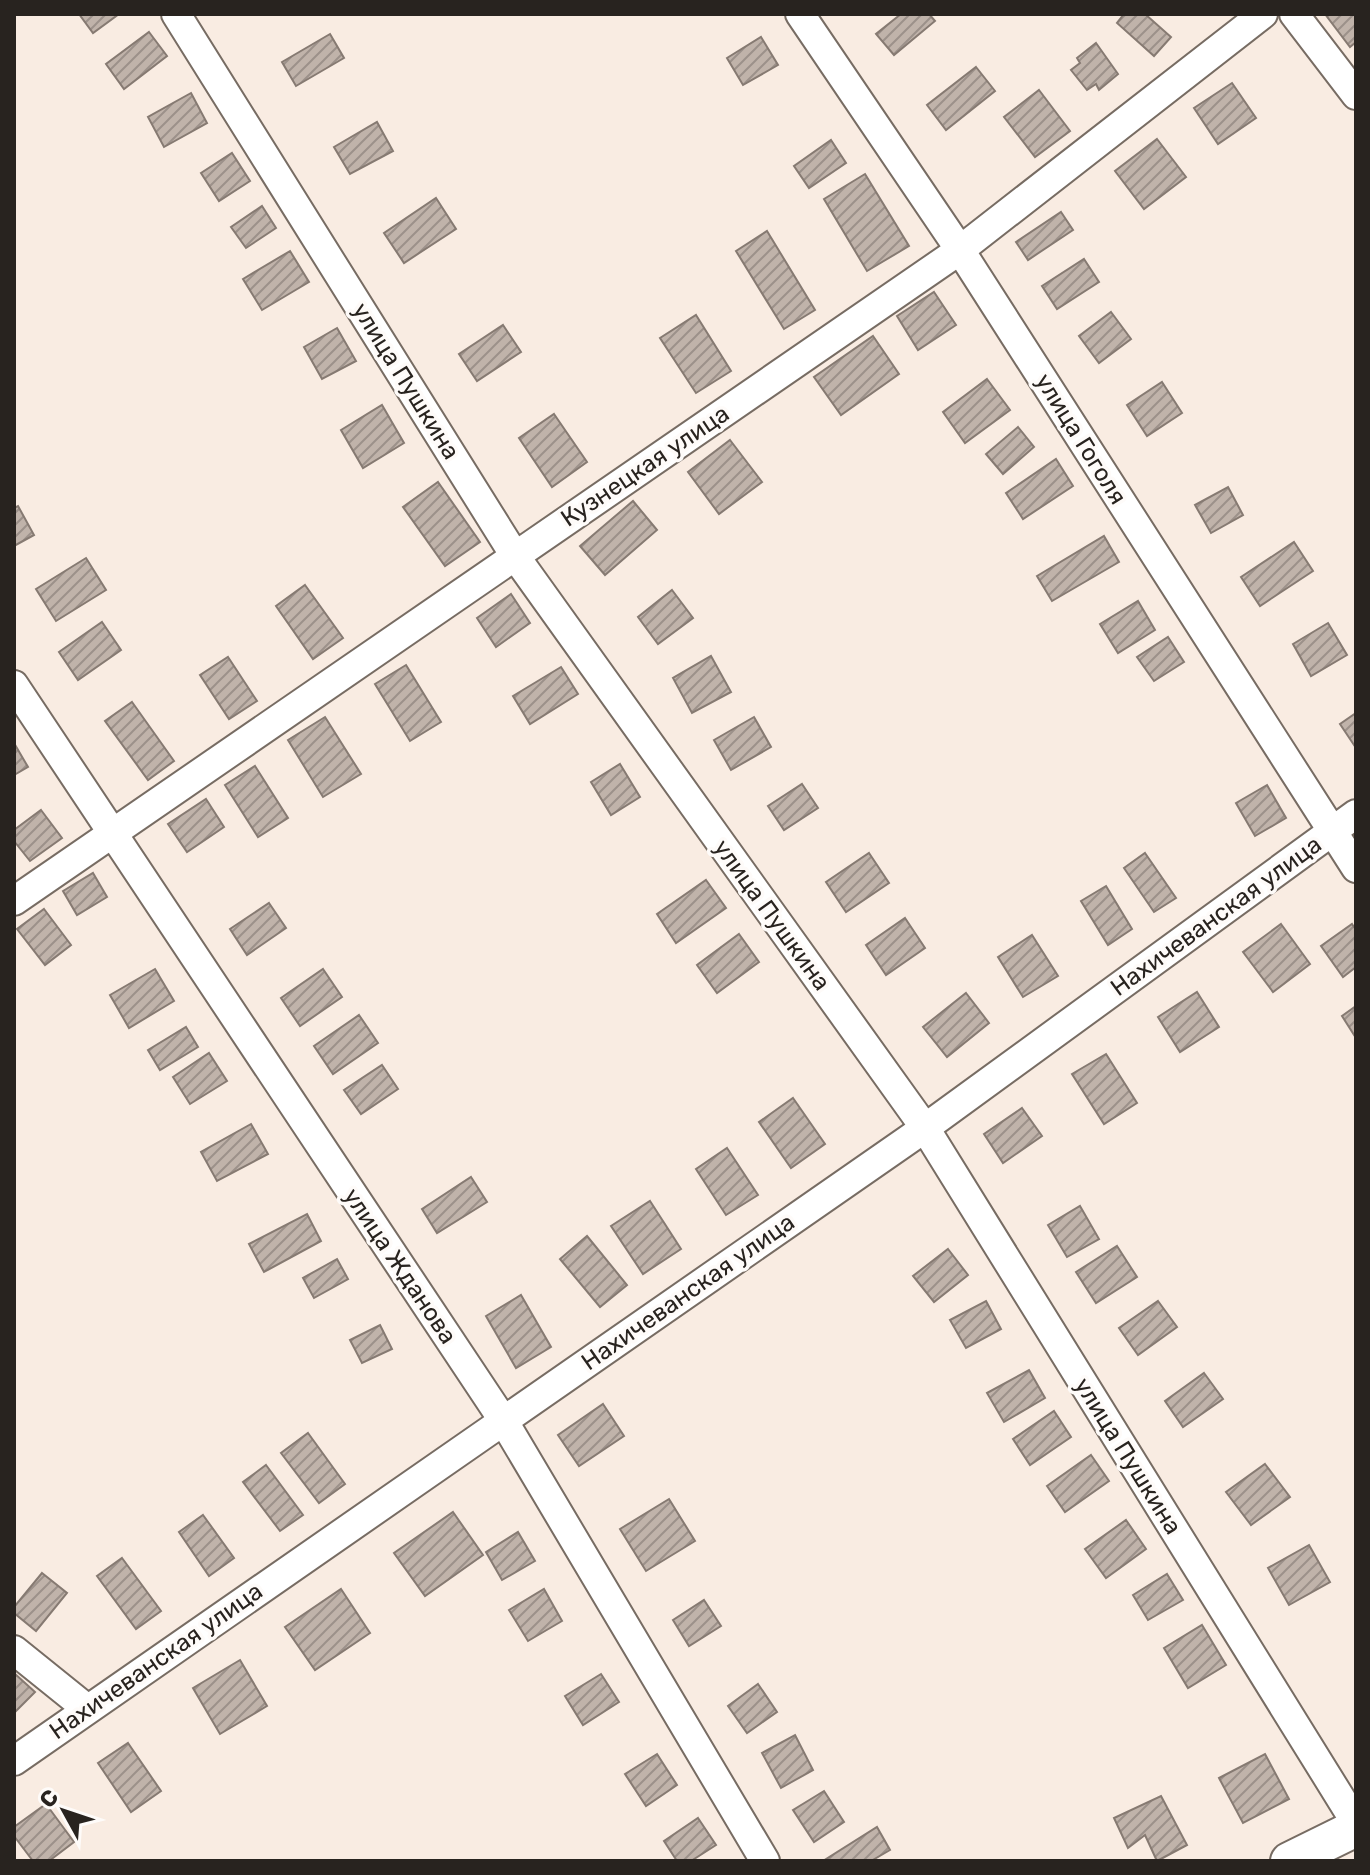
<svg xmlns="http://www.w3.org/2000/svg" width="1370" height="1875" font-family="Rubik,sans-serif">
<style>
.building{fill:url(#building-hatch);stroke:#867a72;stroke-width:2}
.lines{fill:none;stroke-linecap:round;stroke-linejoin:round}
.minor-casing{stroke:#776c63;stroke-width:32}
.tertiary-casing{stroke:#776c63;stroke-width:40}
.minor{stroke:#fff;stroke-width:28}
.tertiary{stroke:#fff;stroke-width:36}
.labels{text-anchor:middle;stroke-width:7;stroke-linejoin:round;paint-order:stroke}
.street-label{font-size:24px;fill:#28231f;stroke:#fefbf9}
</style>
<defs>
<pattern id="building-hatch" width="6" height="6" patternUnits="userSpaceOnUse" patternTransform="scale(2)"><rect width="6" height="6" fill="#c0b3aa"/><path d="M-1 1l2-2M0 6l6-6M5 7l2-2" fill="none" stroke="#9c918a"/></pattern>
</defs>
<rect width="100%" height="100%" fill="#f9ece2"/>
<g class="building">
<polygon points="79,14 119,14 93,33"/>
<polygon points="901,14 929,14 935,21 894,55 876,34"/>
<polygon points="1124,14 1145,14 1171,37 1154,56 1117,23"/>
<polygon points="1325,14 1356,14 1356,42 1350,47"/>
<polygon points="149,32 167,56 124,89 106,64"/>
<polygon points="330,34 344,58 296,86 282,62"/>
<polygon points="761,37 778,65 743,85 727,58"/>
<polygon points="1096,43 1118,74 1099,90 1096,84 1087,90 1071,70 1080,63 1077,58"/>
<polygon points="976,67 995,91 946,130 927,105"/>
<polygon points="1232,83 1256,118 1218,144 1194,108"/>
<polygon points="1039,90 1070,131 1035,157 1004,117"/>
<polygon points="191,93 207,123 164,147 148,117"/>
<polygon points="377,122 393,151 350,174 334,147"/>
<polygon points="1157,139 1186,177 1144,209 1115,171"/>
<polygon points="831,140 846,163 809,188 794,166"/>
<polygon points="232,153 250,181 219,201 201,173"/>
<polygon points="865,174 909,246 867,271 824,199"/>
<polygon points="436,198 456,229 404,263 384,233"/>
<polygon points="262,206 276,228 246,248 231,227"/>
<polygon points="1061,212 1073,230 1028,260 1016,242"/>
<polygon points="767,231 815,310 784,329 736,251"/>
<polygon points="290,251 309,282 262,310 243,279"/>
<polygon points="1084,259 1099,282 1057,309 1042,286"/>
<polygon points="934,292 956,325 918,350 897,316"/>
<polygon points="1111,312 1131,339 1099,363 1079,336"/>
<polygon points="696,315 731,371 696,393 660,338"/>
<polygon points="503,325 521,352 477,381 459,354"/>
<polygon points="337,328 356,361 322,379 304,347"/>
<polygon points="873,336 899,374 841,415 814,377"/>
<polygon points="987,379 1010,410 965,443 943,412"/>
<polygon points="1162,382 1182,413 1147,436 1127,405"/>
<polygon points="382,405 404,443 363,468 341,430"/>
<polygon points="554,414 587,462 552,487 519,438"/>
<polygon points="1018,427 1034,447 1003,474 986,454"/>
<polygon points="730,440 762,482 719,514 688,472"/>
<polygon points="1056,459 1073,486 1023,519 1006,493"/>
<polygon points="438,482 480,542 445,566 403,507"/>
<polygon points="1228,487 1243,515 1211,533 1195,505"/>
<polygon points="633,501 657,530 605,575 580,546"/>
<polygon points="18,506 34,535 14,546 14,508"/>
<polygon points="1104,536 1119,562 1052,601 1037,576"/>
<polygon points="1294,542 1313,571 1260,606 1241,577"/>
<polygon points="86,558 106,590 56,621 36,589"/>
<polygon points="305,585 343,638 313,659 276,606"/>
<polygon points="672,590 693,618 658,644 638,617"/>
<polygon points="511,594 530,623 496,647 477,618"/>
<polygon points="1138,601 1155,630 1118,653 1100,624"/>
<polygon points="102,622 121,650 78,680 59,652"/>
<polygon points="1328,623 1347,655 1311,676 1293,644"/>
<polygon points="1168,637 1184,662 1154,681 1137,657"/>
<polygon points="711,656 731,692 692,713 673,678"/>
<polygon points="228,657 257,701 229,719 200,675"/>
<polygon points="406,665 441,722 410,741 375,684"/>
<polygon points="561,667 578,694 530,724 513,696"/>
<polygon points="132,702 174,761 148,780 105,721"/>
<polygon points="1356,713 1356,748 1340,724"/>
<polygon points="325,717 361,774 323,797 288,740"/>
<polygon points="754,717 771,747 731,770 714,740"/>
<polygon points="14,743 28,767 14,775"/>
<polygon points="620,764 640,797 611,815 591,782"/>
<polygon points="255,766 288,818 258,837 225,785"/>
<polygon points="802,784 818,808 784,830 768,806"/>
<polygon points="1267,785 1286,818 1255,836 1236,803"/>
<polygon points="206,799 224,827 187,852 168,824"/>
<polygon points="41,810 62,838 30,861 14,841 14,830"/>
<polygon points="869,853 889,883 846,912 826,882"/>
<polygon points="1145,853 1176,898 1154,912 1124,868"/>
<polygon points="93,873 107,897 77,915 63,891"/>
<polygon points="706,880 726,908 676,943 657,914"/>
<polygon points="1106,886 1132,929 1108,945 1081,901"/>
<polygon points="269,903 286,928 247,955 230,929"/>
<polygon points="44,909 71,945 45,965 17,929"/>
<polygon points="905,918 925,948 886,975 866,945"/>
<polygon points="1281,924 1310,964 1273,992 1243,952"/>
<polygon points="1352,924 1356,930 1356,967 1343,977 1321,946"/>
<polygon points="739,934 759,962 717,993 697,965"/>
<polygon points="1032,935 1058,976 1023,997 998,957"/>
<polygon points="155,969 174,1001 129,1028 110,995"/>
<polygon points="323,969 342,997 300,1026 281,998"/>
<polygon points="1197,992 1219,1027 1180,1052 1158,1017"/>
<polygon points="966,993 989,1023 947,1057 923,1027"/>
<polygon points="1356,1006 1356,1038 1342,1016"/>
<polygon points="359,1015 378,1043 333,1074 314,1046"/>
<polygon points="186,1027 198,1047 160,1070 148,1050"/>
<polygon points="209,1053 227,1081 190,1104 173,1077"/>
<polygon points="1106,1054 1137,1103 1104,1124 1072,1074"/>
<polygon points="382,1065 398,1089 361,1114 344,1090"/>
<polygon points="793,1098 825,1144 791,1168 759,1122"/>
<polygon points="1022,1108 1042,1136 1003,1163 984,1134"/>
<polygon points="251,1124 268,1154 217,1181 201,1152"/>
<polygon points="727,1148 758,1195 726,1215 696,1169"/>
<polygon points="471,1177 487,1202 437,1233 422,1209"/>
<polygon points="650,1201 681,1249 643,1274 611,1226"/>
<polygon points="1080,1206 1099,1239 1067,1257 1048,1225"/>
<polygon points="307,1214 321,1241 264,1272 249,1244"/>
<polygon points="587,1236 627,1285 600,1307 560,1259"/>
<polygon points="1117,1246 1137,1277 1096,1303 1076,1272"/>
<polygon points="948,1249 968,1275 934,1302 913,1276"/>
<polygon points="337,1259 348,1279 314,1298 303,1278"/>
<polygon points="521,1295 551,1347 516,1368 486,1316"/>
<polygon points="986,1301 1001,1329 966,1348 950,1320"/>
<polygon points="1158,1301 1177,1327 1138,1355 1119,1328"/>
<polygon points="380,1325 392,1349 362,1363 350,1340"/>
<polygon points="1029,1370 1045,1398 1004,1422 987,1393"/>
<polygon points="1204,1373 1223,1399 1183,1427 1165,1401"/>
<polygon points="603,1404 624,1436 579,1466 558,1435"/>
<polygon points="1054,1411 1071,1437 1030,1465 1013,1439"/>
<polygon points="308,1433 345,1484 319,1503 281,1453"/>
<polygon points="1091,1455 1109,1481 1065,1512 1047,1486"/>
<polygon points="1265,1464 1290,1497 1251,1525 1226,1492"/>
<polygon points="266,1465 303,1515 280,1531 243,1482"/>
<polygon points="669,1499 695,1541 646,1571 620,1529"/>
<polygon points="453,1512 483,1555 425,1596 394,1553"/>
<polygon points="203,1515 234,1558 209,1576 179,1532"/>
<polygon points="1126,1520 1146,1549 1106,1578 1085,1549"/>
<polygon points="518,1532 535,1561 502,1580 486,1552"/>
<polygon points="1309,1545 1330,1582 1289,1605 1268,1568"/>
<polygon points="122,1558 161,1611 136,1629 97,1576"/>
<polygon points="42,1573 67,1593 36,1631 14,1613 14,1607"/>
<polygon points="1167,1574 1183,1600 1148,1620 1133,1595"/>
<polygon points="341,1589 370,1633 315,1670 285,1627"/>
<polygon points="544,1589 562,1621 528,1641 509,1610"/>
<polygon points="704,1600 721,1626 689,1646 673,1620"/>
<polygon points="1202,1625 1226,1665 1188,1688 1164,1648"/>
<polygon points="240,1660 267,1706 220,1734 193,1688"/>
<polygon points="14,1673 35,1692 14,1713"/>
<polygon points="601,1674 619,1702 583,1725 565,1696"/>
<polygon points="758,1684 777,1712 747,1733 728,1706"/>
<polygon points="795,1735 813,1770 781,1788 762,1753"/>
<polygon points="128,1743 161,1791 131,1812 98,1763"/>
<polygon points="657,1754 677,1785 646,1806 625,1774"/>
<polygon points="1265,1754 1289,1799 1243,1823 1219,1778"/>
<polygon points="824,1791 844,1822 814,1842 793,1810"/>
<polygon points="1161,1796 1187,1845 1157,1861 1145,1835 1128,1848 1114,1818"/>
<polygon points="46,1804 74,1842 49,1861 33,1861 14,1836 14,1827"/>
<polygon points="698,1818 716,1845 691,1861 677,1861 664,1841"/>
<polygon points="877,1827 890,1850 871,1861 823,1861"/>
</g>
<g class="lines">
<defs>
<g id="minor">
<polyline points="176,14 515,556 925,1128 1356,1823"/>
<polyline points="800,14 960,250 1356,868"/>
<polyline points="1294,14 1356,95"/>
<polyline points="14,685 503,1420 765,1861"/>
<polyline points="14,901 960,250 1263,14"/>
<polyline points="14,1650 86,1708"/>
<polyline points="14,1761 925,1128 1356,814"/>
</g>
<polyline id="tertiary" points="1289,1861 1356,1828"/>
</defs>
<use href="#minor" class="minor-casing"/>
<use href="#tertiary" class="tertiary-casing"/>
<use href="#minor" class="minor"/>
<use href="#tertiary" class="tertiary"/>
</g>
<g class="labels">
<g class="street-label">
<text transform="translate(406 381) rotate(58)" y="8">улица Пушкина</text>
<text transform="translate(1081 439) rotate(58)" y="8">улица Гоголя</text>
<text transform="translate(645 466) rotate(-34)" y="8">Кузнецкая улица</text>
<text transform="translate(772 915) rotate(54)" y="8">улица Пушкина</text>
<text transform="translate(1216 916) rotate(-36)" y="8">Нахичеванская улица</text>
<text transform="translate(400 1266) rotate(56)" y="8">улица Жданова</text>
<text transform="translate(688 1292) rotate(-35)" y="8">Нахичеванская улица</text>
<text transform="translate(1128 1456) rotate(58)" y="8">улица Пушкина</text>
<text transform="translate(156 1661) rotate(-35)" y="8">Нахичеванская улица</text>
</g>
</g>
<rect width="1370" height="1875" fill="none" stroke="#28231f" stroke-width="32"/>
<g transform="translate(64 1811) rotate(310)" stroke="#fefbf9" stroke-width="6" paint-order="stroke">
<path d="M0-6L14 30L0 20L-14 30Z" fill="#28231f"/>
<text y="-12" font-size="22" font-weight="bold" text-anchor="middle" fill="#28231f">С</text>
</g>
</svg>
